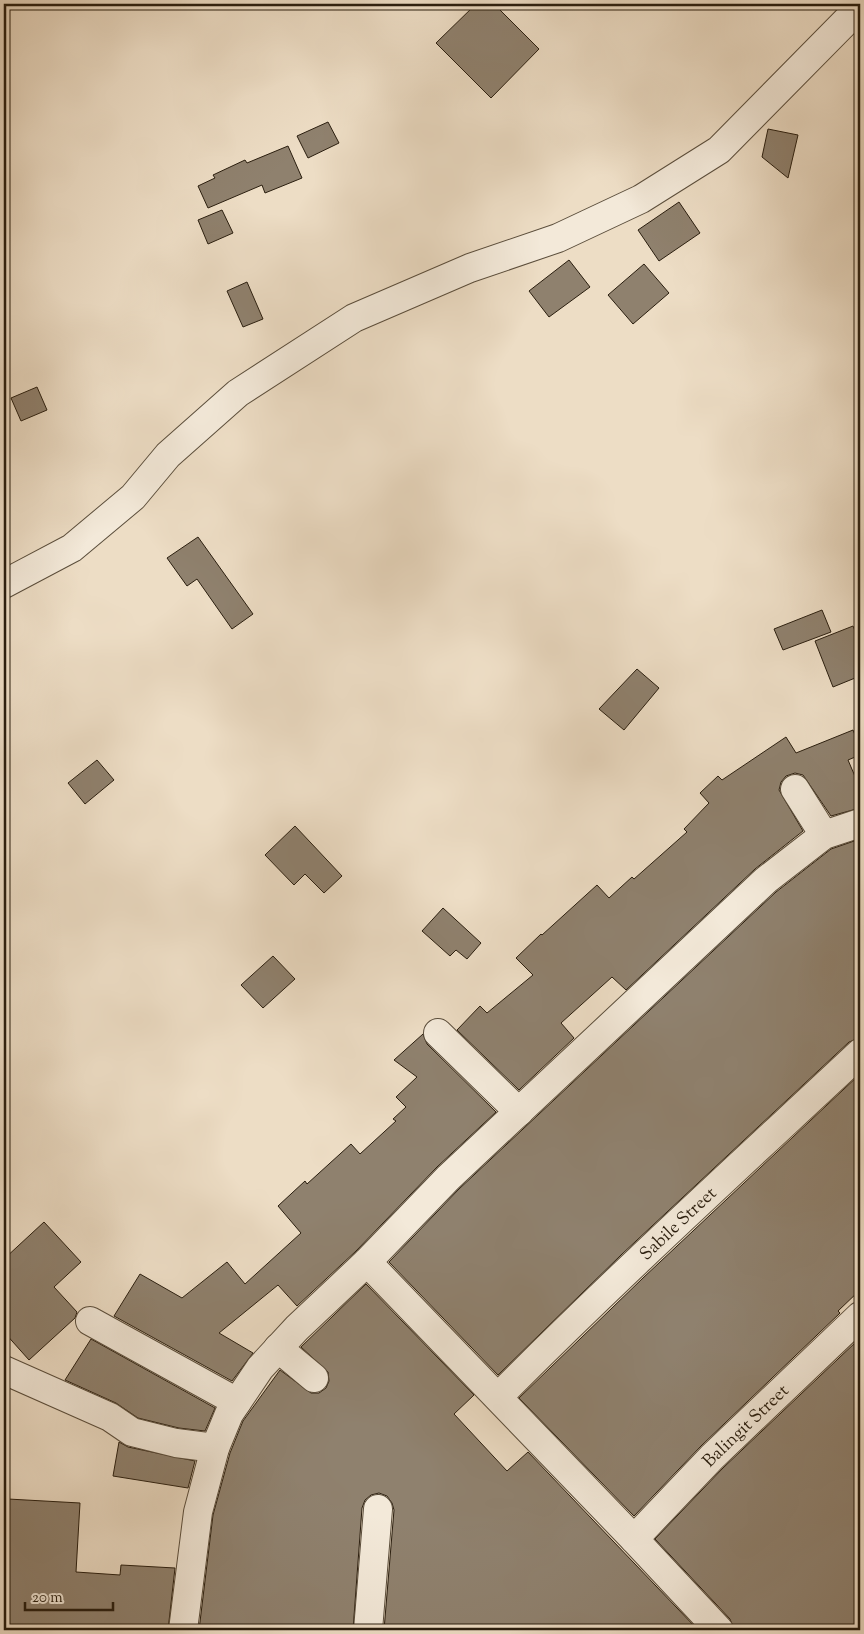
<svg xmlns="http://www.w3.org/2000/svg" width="864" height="1634" font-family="'Sorts Mill Goudy',serif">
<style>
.building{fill:#8f816e;stroke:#2a1e0f}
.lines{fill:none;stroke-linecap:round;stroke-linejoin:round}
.minor-casing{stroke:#5b4e3c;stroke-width:30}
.minor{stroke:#f3e9d9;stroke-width:28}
.labels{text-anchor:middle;stroke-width:5;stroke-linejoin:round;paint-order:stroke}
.street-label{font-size:18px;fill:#2a1e0f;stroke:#f3e9d9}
</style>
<rect width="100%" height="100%" fill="#edddc5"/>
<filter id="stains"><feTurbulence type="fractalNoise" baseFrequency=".004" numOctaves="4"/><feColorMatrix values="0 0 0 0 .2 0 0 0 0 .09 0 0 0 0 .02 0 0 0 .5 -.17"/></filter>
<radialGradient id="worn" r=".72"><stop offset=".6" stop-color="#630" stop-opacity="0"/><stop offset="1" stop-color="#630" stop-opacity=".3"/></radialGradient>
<g class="building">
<polygon points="476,4 494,4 539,49 491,98 436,43"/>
<polygon points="328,122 339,143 308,158 297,136"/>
<polygon points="768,129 798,135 788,178 762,157"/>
<polygon points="288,146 302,178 265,193 262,185 208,208 198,186 215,178 213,175 245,160 247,163"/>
<polygon points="679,202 700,233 659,261 638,230"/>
<polygon points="222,210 233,233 208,244 198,220"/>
<polygon points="569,260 590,287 549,317 529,291"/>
<polygon points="644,264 669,293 633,324 608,295"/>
<polygon points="247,282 263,319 243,327 227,291"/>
<polygon points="37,387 47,410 21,421 11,398"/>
<polygon points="198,537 253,614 232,629 197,579 187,586 167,558"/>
<polygon points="822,610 831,632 783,650 774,629"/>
<polygon points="853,626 860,643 860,676 833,687 815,641"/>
<polygon points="637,669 659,688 624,730 599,709"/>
<polygon points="853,730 860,747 860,755 848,760 860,788 860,808 831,816 803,775 795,773 786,776 781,782 779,790 803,831 755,869 626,990 612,977 561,1023 574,1038 519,1090 457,1030 480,1006 487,1013 533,975 516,958 541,934 542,935 597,885 609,898 632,877 634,879 687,832 684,829 709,803 700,793 718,776 722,780 786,737 796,753"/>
<polygon points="97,760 114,780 85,804 68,783"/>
<polygon points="295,826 342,876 324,893 305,874 294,885 265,855"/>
<polygon points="860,839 860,1038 849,1042 621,1255 498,1375 389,1262 459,1189 776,892 831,849"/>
<polygon points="443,908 481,943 467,959 456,950 450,956 422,931"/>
<polygon points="273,956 295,979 263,1008 241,985"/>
<polygon points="423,1034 427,1044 496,1112 437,1167 356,1251 297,1306 278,1285 219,1333 253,1353 232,1381 114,1316 140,1274 182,1298 227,1262 245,1284 301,1233 278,1206 305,1181 307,1184 351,1144 360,1154 396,1121 393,1119 406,1107 396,1097 417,1077 394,1060"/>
<polygon points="860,1074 860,1290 838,1311 840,1313 701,1446 634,1516 519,1398 643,1278"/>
<polygon points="44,1222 81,1262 54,1287 77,1312 75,1318 29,1360 4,1332 4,1259"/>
<polygon points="366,1284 474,1395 454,1414 507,1471 528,1452 698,1630 384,1630 394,1510 392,1503 387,1496 379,1493 371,1495 365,1500 362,1508 353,1630 199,1630 213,1515 230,1453 243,1421 280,1370 311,1393 319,1393 326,1388 329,1381 328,1372 301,1347"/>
<polygon points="91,1339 215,1408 205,1431 179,1428 138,1418 116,1403 65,1380"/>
<polygon points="858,1340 860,1343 860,1630 734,1630 730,1619 655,1539 723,1468"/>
<polygon points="119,1442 128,1447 195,1461 188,1488 113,1476"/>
<polygon points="8,1499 80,1503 76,1572 120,1575 121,1565 175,1568 168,1630 4,1630 4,1574"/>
</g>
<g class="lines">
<defs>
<g id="minor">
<polyline points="4,584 72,548 133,497 168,455 238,393 354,318 470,268 558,238 641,199 719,150 860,7"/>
<polyline points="795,789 824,835"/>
<polyline points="438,1033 519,1112"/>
<polyline points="367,1262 634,1539 719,1630"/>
<polyline points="90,1321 237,1402"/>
<polyline points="278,1348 314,1378"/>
<polyline points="4,1370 110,1417 132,1432 176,1443 215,1448"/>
<path id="s1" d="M498,1397C615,1279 738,1167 860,1053"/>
<path id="s2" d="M634,1539L712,1457L860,1316"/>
<polyline points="183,1630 198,1512 215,1448 229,1414 260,1368 297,1328 367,1262 448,1178 766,880 824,835 860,823"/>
<polyline points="368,1630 378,1509"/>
</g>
</defs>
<use href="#minor" class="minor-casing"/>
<use href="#minor" class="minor"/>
</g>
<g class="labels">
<g class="street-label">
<text dy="6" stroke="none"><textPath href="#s1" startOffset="250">Sabile Street</textPath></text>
<text dy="6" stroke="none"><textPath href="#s2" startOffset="159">Balingit Street</textPath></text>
</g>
</g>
<rect width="864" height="1634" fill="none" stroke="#edddc5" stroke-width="20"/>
<rect x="5" y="5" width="854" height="1624" fill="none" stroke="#2a1e0f" stroke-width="2.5"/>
<rect x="10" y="10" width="844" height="1614" fill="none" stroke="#2a1e0f"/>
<path d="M25 1602v8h88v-8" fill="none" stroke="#2a1e0f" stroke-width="2.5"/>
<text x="32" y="1602" font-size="15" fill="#2a1e0f" stroke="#f3e9d9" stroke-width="4" paint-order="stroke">20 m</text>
<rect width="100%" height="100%" filter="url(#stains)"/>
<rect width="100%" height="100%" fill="url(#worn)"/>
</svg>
